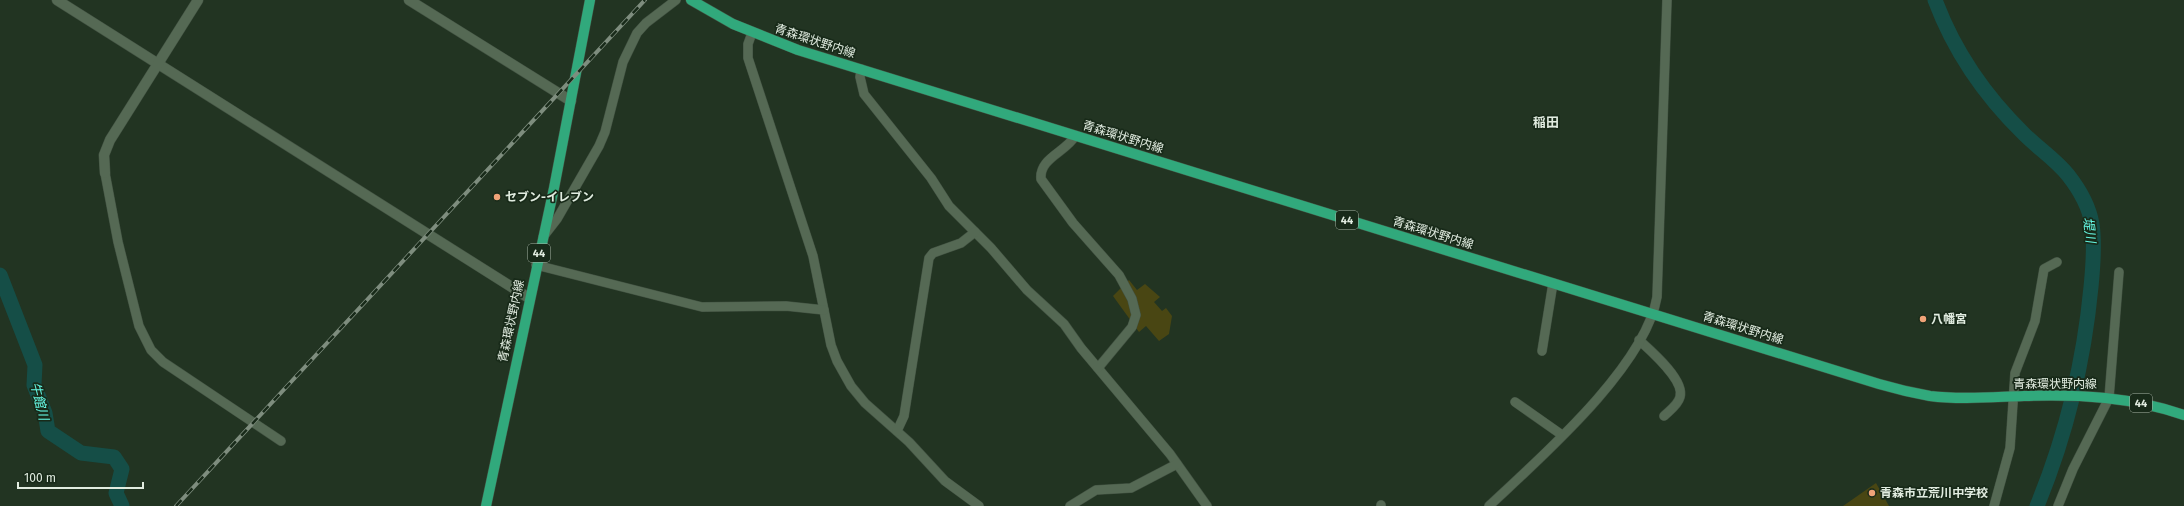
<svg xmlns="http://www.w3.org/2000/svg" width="2184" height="506" font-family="'Fira Sans','Noto Sans JP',sans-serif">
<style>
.green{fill:#494613}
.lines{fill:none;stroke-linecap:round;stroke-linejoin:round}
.river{stroke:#154e47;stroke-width:15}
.minor-casing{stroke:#425242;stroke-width:10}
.tertiary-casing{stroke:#425242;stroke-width:11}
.primary-casing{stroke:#425242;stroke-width:11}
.minor{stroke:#556954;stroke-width:9}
.tertiary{stroke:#556954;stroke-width:10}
.primary{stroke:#31a97c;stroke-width:10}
.rail-casing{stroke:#7e8d7e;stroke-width:4}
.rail{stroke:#182a19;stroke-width:2.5;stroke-dasharray:8;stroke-linecap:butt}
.poi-dot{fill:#f0a378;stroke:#182a19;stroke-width:1.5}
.labels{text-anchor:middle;stroke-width:3.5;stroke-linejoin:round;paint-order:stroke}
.shield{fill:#182a19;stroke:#a5b2a4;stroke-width:1}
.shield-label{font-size:11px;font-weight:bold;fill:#e1ece0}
.street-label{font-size:12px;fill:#e1ece0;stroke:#182a19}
.poi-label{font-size:12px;font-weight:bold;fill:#e1ece0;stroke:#182a19;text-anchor:start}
.neighbourhood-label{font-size:13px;font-weight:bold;fill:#e1ece0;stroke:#182a19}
.water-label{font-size:13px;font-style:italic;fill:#64f6e2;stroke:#182a19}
</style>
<rect width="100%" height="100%" fill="#223422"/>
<g class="green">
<polygon points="1129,280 1137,290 1145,284 1160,297 1154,302 1162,311 1166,308 1172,316 1169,334 1159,341 1146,326 1139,332 1113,296"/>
<polygon points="1876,483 1889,506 1843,506"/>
</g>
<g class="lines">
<g class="river">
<path d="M1935,0C1954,51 1985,96 2024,134C2039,149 2055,159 2068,175C2079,189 2089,206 2092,224C2095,244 2093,267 2091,287C2084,361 2065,438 2037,506"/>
<polyline points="0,275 35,365 34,385 45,413 48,431 81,453 114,457 122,469 116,493 122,506"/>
</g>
<defs>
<g id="minor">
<polyline points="752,33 748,44 748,58 813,256 831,345 837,361 851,386 865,403 909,442 945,481 979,506"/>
<polyline points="861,69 860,77 864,94 931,178 949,206 991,248 1027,290 1064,324 1081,348 1170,454 1207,506"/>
<path d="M1075,136C1066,152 1039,158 1041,179L1073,223L1119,275L1132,299L1136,315L1132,327L1098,368"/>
<polyline points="105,173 118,242 139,326 151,350 163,362 281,441"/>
<polyline points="543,237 557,219 599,146 605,132 623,62 637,33 646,23 676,0"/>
<polyline points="536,265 702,307 786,306 824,310"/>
<path d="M1639,340C1651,351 1685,380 1680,397C1678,405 1669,411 1664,416"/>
<polyline points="1542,351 1553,283"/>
<polyline points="1515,402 1562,435"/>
<polyline points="897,431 904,416 929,258 933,253 961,243 975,232"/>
<polyline points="1381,505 1381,506"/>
<polyline points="1070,506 1096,490 1131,488 1177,464"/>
<path d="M1489,506C1540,458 1645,367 1657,297L1667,0"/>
<polyline points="1994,506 2010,448 2015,373 2035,321 2044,269 2057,262"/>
<polyline points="2058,506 2073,469 2109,398 2119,272"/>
</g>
<g id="tertiary">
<polyline points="57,0 529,298"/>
<polyline points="409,0 571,101"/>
<polyline points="105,173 104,155 110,140 198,0"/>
</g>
<g id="primary">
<path d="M691,0L733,24L798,50L1879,384C1896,389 1913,393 1930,396C1961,400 1993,397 2024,396C2079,394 2132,397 2184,415"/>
<polyline points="486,506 554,188 590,0"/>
</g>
</defs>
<use href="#minor" class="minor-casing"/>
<use href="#tertiary" class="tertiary-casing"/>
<use href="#primary" class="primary-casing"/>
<use href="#minor" class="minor"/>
<use href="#tertiary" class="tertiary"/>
<use href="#primary" class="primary"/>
<defs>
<polyline id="rail" points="176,506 645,0"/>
</defs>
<use href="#rail" class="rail-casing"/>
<use href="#rail" class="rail"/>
</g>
<g class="poi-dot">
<circle cx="497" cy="197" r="4"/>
<circle cx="1923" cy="319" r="4"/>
<circle cx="1872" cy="493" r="4"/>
</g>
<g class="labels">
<g class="shield">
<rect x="1336" y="211" width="22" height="18" rx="3"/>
<rect x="528" y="244" width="22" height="18" rx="3"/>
<rect x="2130" y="394" width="22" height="18" rx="3"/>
</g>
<g class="shield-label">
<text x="1347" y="224">44</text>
<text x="539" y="257">44</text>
<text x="2141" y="407">44</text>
</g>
<g class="street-label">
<text transform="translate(815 41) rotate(18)" y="4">青森環状野内線</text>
<text transform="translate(1123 137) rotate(17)" y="4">青森環状野内線</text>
<text transform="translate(1433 233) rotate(17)" y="4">青森環状野内線</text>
<text transform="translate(511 321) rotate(-78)" y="4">青森環状野内線</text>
<text transform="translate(1743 328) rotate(17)" y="4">青森環状野内線</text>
<text x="2055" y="388">青森環状野内線</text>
</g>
<g class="poi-label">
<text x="505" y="201">セブン-イレブン</text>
<text x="1931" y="323">八幡宮</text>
<text x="1880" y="497">青森市立荒川中学校</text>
</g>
<g class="neighbourhood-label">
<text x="1546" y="127">稲田</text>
</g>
<g class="water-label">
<text transform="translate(2090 230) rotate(83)" y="5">堤川</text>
<text transform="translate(40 401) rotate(76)" y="5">牛館川</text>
</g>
</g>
<path d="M18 482v6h125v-6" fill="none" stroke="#e1ece0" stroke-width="2"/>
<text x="24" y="482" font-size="12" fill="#e1ece0" stroke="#182a19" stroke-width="3" paint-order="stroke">100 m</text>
</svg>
